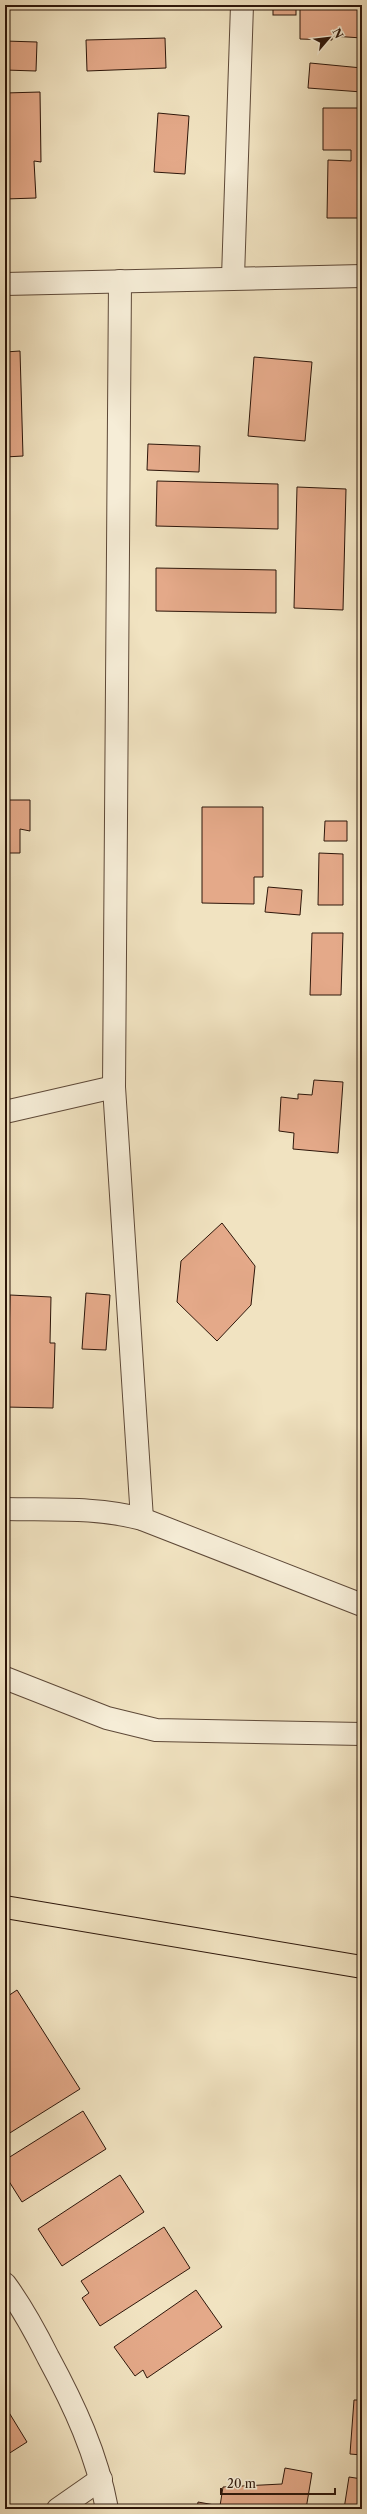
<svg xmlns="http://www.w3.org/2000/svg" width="367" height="2514" font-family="'Libre Caslon Text',serif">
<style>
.water{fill:#9cbfad;stroke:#707b6c}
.building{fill:#e4a989;stroke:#2d160a}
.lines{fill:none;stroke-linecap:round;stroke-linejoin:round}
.minor-casing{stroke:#5e4938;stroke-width:24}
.major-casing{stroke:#2d160a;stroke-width:24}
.minor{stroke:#f6edd7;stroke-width:22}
.major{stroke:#f1e3c1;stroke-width:22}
</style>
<rect width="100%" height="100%" fill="#f1e3c1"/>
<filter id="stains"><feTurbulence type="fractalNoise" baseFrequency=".005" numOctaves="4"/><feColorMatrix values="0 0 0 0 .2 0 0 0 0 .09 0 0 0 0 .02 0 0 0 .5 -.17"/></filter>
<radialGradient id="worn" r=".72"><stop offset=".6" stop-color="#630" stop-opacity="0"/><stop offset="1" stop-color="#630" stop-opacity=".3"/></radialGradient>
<polygon class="water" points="361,1143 362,1143 362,1192 359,1192"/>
<g class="building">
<rect x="273" y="5" width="23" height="10"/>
<polygon points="311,5 362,5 362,38 332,36 332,40 300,39 300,7 311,7"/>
<polygon points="165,38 166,68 87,71 86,40"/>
<polygon points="5,41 37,42 36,71 5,70"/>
<polygon points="310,63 362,68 362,92 308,88"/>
<polygon points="40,92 41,162 34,161 36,198 5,199 5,93"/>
<polygon points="323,108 362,108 362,218 327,218 328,160 351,161 351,150 323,150"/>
<polygon points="158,113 189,116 185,174 154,172"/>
<polygon points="360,343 362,343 362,404 361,404"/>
<polygon points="20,351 23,456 5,457 5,352"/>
<polygon points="254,357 312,362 305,441 248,436"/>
<polygon points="148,444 200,446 199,472 147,470"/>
<polygon points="157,481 278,484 278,529 156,526"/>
<polygon points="297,487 346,489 343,610 294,608"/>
<polygon points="156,568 276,570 276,613 156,611"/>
<polygon points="5,800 30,800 30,831 20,829 20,853 5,853"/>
<polygon points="202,807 263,807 263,877 254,877 254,904 202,903"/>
<polygon points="325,821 347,821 347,841 324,841"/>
<polygon points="319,853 343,854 343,905 318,905"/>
<polygon points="268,887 302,890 300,915 265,912"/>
<polygon points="361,932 362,932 362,999 359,999"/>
<polygon points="312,933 343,933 341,995 310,995"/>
<polygon points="314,1080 343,1082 338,1153 293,1149 294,1133 279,1131 281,1097 298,1099 298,1094 312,1095"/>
<polygon points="222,1223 255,1266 251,1305 217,1341 177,1302 181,1261"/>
<polygon points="86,1293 110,1295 106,1350 82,1349"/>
<polygon points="10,1295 51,1297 50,1343 55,1343 53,1408 5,1407 5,1342 9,1342"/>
<polygon points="17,1990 80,2089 5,2136 5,1998"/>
<polygon points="83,2111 106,2149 22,2202 5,2175 5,2160"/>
<polygon points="120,2175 144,2212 62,2266 38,2229"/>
<polygon points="164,2227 190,2268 100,2326 82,2298 89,2293 81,2281"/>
<polygon points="196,2290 222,2327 147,2378 143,2370 135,2376 114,2347"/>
<polygon points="354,2400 362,2400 362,2455 350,2454"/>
<polygon points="5,2406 27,2442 5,2456"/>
<polygon points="285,2468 312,2473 306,2509 197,2509 198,2502 220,2506 223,2487 282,2484"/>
<polygon points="349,2477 362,2479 362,2509 344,2509"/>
</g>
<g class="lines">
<defs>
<g id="minor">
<polyline points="233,277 242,5"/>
<polyline points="5,284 362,276"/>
<polyline points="114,1087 142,1519"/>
<polyline points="5,1112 114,1087 120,281"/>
<path d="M5,1509C51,1510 98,1507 142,1519L362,1605"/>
<polyline points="5,1678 107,1718 156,1730 362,1734"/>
<path d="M5,2284C22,2307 35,2331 48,2357C74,2405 97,2454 107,2509"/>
<polyline points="58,2509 101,2479"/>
</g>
<polyline id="major" points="5,1907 362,1967"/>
</defs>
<use href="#minor" class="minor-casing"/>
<use href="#major" class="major-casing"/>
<use href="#minor" class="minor"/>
<use href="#major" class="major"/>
</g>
<rect width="367" height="2514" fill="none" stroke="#f1e3c1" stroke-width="20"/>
<rect x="6" y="6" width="355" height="2502" fill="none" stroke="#2d160a" stroke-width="2"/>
<rect x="10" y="10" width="347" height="2494" fill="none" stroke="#2d160a"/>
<g transform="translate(329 38) rotate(62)" stroke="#f6edd7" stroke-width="3" paint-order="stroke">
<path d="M0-3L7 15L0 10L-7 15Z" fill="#2d160a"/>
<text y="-6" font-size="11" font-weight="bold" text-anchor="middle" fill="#2d160a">N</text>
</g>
<path d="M221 2488v6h114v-6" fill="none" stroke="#2d160a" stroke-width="2"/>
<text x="227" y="2488" font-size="12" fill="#2d160a" stroke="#f6edd7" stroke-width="3" paint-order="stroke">20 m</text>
<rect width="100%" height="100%" filter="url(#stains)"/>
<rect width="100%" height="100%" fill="url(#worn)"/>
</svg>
